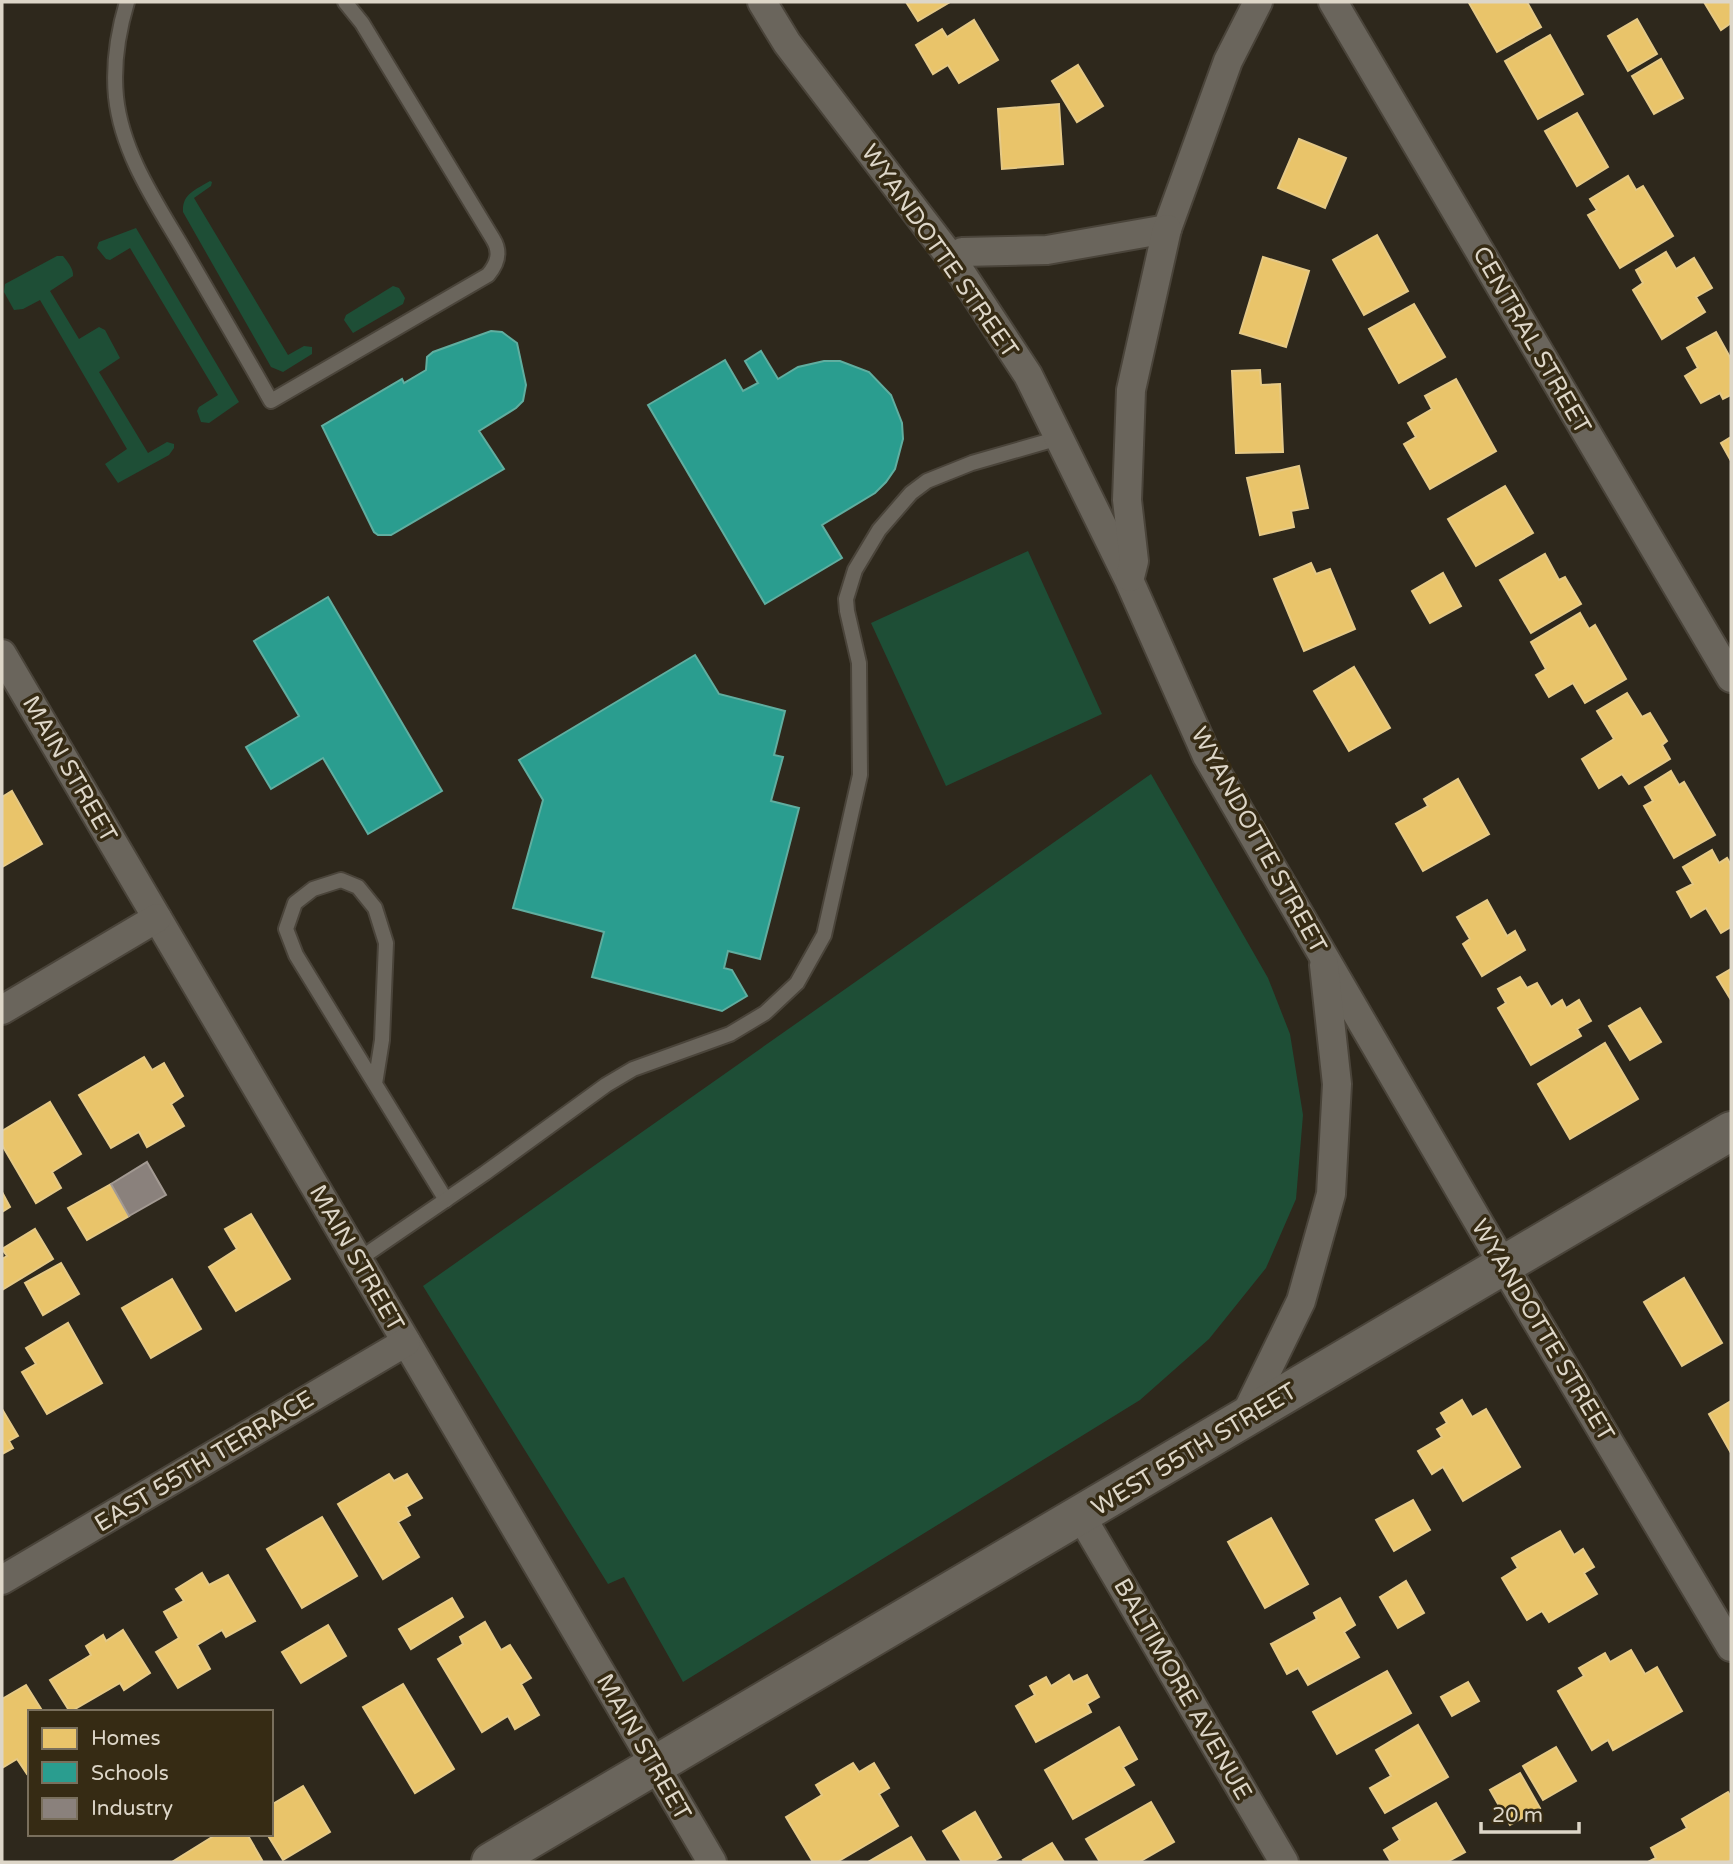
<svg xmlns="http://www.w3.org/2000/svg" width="1733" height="1864" font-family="'Varela Round',sans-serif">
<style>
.green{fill:#1e4e36}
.homes{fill:#e9c46a;stroke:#e5c986;stroke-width:2}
.schools{fill:#2a9d8f;stroke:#60aea0;stroke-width:2}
.industry{fill:#8a817c;stroke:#a39a93;stroke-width:2}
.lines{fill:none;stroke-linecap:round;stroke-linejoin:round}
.lane-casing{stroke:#4a443a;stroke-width:18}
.street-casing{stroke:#4a443a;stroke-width:32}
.secondary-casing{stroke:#4a443a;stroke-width:42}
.lane{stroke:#6a655c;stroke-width:14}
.street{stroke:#6a655c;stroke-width:28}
.secondary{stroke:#6a655c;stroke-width:38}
.labels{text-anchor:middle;stroke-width:7;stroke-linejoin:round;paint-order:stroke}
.street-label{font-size:24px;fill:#ddd6c8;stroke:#362b14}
</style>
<rect width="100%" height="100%" fill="#2e281c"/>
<g class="green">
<path d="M210,181L212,182L211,186L194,198L288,355L304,346L312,347V354L283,372L271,367L183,212C182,194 195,190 210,181Z"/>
<polygon points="136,228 239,402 209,423 201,422 197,411 199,407 218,395 130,248 110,260 106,259 97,248 99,242"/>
<path d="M57,256H63C67,261 74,269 73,276L50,291L79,339L99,327L105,330L120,358L99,372L148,453L167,442L174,444V448L169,455L118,483L105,464L127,449L40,300L23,309L14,310L4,292L5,284Z"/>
<polygon points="393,286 399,288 405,298 403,304 353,333 344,320 346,315"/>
<polygon points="1028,551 1102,714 946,786 871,623"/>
<polygon points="1151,774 1268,978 1290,1034 1303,1115 1296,1199 1266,1268 1209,1339 1140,1400 683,1682 624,1577 608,1584 423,1286"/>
</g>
<g class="homes">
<polygon points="906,2 950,2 918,21"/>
<polygon points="1471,2 1527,2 1541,27 1497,52 1469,3"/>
<polygon points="1704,2 1731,2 1731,23 1721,30"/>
<polygon points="1637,19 1657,54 1628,71 1608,36"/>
<polygon points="974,20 998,60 959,83 948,65 933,74 916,45 942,29 947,37"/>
<polygon points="1550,35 1583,94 1538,119 1505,61"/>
<polygon points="1661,59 1683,98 1654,114 1632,76"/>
<polygon points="1078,65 1103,106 1077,122 1052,81"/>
<polygon points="1059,104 1063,164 1002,169 998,109"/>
<polygon points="1577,113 1608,167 1577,186 1545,131"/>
<polygon points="1299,139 1346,158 1325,208 1278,188"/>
<polygon points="1628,176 1636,190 1643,186 1673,236 1620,268 1588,215 1597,210 1590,199"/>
<polygon points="1377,235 1408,291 1364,315 1333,260"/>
<polygon points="1666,252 1676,269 1694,258 1712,288 1696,297 1705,312 1662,339 1633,290 1643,283 1636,270"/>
<polygon points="1263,257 1309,271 1286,347 1240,333"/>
<polygon points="1414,304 1445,357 1399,383 1369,329"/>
<polygon points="1716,332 1731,359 1731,395 1723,399 1720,393 1701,403 1685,376 1698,368 1687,348"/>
<polygon points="1260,370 1261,385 1280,384 1283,452 1236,453 1232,371"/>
<polygon points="1456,379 1496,451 1430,489 1404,444 1416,437 1408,423 1432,409 1425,396"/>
<polygon points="1731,437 1731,461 1721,443"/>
<polygon points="1299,466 1308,508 1291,511 1294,527 1260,535 1247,478"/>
<polygon points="1505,486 1533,533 1476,566 1448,519"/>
<polygon points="1545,554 1559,580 1565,577 1581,604 1531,633 1500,580"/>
<polygon points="1311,563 1316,574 1330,569 1355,629 1304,651 1274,579"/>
<polygon points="1443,573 1461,606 1430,623 1412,591"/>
<polygon points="1580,613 1589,629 1595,625 1626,679 1585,703 1573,683 1549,697 1536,675 1546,669 1531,642"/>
<polygon points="1354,667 1390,728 1349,751 1314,691"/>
<polygon points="1627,693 1642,717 1650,713 1667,741 1662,745 1670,759 1629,784 1622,774 1599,788 1582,759 1614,739 1597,711"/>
<polygon points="1671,771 1679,785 1684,782 1715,835 1674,858 1644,806 1653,801 1645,787"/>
<polygon points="1458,779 1489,834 1423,871 1396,824 1428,806 1424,799"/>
<polygon points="12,791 42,844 2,867 2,797"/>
<polygon points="1712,850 1719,863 1727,858 1731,865 1731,927 1721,933 1706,908 1691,917 1677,892 1693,884 1683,867"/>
<polygon points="1487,900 1507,936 1515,931 1525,950 1482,976 1463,944 1470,939 1457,917"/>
<polygon points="1731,969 1731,1000 1717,977"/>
<polygon points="1520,977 1527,988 1537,983 1551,1007 1562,1000 1566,1008 1579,1000 1591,1021 1577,1029 1581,1036 1531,1065 1498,1008 1506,1003 1498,989"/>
<polygon points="1640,1008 1661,1042 1630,1060 1609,1026"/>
<polygon points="1605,1043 1638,1099 1570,1139 1538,1084"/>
<polygon points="144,1057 152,1070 164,1063 183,1096 171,1104 184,1126 147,1147 139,1132 111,1148 79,1095"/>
<polygon points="50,1102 81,1154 52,1172 61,1188 36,1203 2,1145 2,1131"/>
<polygon points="111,1184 129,1216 87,1240 68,1208"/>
<polygon points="2,1192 10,1207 2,1212"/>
<polygon points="251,1214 290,1279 236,1311 209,1267 237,1249 225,1229"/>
<polygon points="35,1229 53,1259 2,1290 2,1259 7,1256 2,1249"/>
<polygon points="61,1263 79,1294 43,1315 25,1283"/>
<polygon points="1684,1278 1722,1343 1682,1366 1644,1302"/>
<polygon points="172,1279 201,1329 151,1358 122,1308"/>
<polygon points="68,1323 102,1383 47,1414 22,1372 36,1364 26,1348"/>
<polygon points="1462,1400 1472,1417 1486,1409 1520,1467 1463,1501 1443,1467 1432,1474 1418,1451 1442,1437 1437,1429 1447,1423 1441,1413"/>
<polygon points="1731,1401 1731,1453 1709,1414"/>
<polygon points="2,1409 18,1436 9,1441 13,1448 2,1454"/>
<polygon points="389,1474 394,1481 407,1474 422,1498 406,1507 410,1515 398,1522 419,1557 383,1579 338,1504"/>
<polygon points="1413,1500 1430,1530 1394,1551 1376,1520"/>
<polygon points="322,1517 357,1576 302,1608 267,1549"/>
<polygon points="1271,1518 1308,1584 1265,1608 1228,1542"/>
<polygon points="1560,1531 1574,1555 1583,1549 1594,1567 1584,1573 1597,1594 1549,1622 1542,1611 1527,1620 1502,1578 1518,1568 1512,1558"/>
<polygon points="202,1573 209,1585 228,1575 255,1621 226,1637 222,1630 197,1645 210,1669 178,1688 156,1652 179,1638 164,1612 184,1601 176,1589"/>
<polygon points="1406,1581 1424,1613 1398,1628 1380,1597"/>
<polygon points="452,1598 463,1617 411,1649 399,1629"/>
<polygon points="1340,1598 1355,1625 1344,1632 1359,1657 1308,1685 1298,1668 1287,1674 1271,1644 1317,1619 1314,1613"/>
<polygon points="485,1622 501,1650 510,1645 531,1678 521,1684 539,1715 515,1729 508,1716 482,1732 438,1659 463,1644 460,1637"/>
<polygon points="328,1625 346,1656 301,1683 282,1652"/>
<polygon points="123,1630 150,1673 124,1690 120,1683 70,1712 50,1680 91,1655 86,1646 103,1635 106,1641"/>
<polygon points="1631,1650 1645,1674 1657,1667 1682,1711 1613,1750 1608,1740 1592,1750 1558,1691 1584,1676 1579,1668 1605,1653 1610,1662"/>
<polygon points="1387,1671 1411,1713 1337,1754 1313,1712"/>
<polygon points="1069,1675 1073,1682 1087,1675 1099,1697 1087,1704 1091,1712 1036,1742 1016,1706 1035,1695 1030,1686 1046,1677 1051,1686"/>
<polygon points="1468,1682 1479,1701 1452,1716 1441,1697"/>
<polygon points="403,1684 454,1769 415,1793 363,1707"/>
<polygon points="26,1685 43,1712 30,1712 30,1773 27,1774 17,1759 2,1768 2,1699"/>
<polygon points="1418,1725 1448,1777 1385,1813 1370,1788 1391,1776 1376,1750"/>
<polygon points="1119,1727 1137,1759 1123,1767 1134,1785 1073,1819 1045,1770"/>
<polygon points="1556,1747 1576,1781 1543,1800 1523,1766"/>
<polygon points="853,1763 859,1772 874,1763 889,1788 879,1794 898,1826 837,1862 813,1862 786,1817 822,1795 816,1785"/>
<polygon points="1520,1773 1540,1808 1510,1825 1490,1790"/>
<polygon points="303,1786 330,1832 283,1860 267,1834 271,1834 271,1805"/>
<polygon points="1728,1792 1731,1797 1731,1860 1727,1862 1648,1862 1656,1858 1651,1848 1687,1828 1682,1819"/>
<polygon points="1151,1802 1174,1842 1139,1862 1100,1862 1086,1839"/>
<polygon points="1436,1803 1465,1852 1447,1862 1391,1862 1384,1850 1400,1840 1393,1828"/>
<polygon points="975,1812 1001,1857 992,1862 962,1862 943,1831"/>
<polygon points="217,1834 247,1834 262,1860 258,1862 172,1862"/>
<polygon points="911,1837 926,1862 868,1862"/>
<polygon points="1052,1843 1064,1862 1025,1862 1023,1860"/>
</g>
<g class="schools">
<polygon points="491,331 502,332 517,343 526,385 523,401 516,408 479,431 504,469 391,535 378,535 374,532 322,426 402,379 404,383 426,370 427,357 433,352"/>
<polygon points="761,351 778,379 798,367 824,361 840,361 869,372 891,395 902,423 903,439 895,469 886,482 875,493 822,525 842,558 765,604 648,405 725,360 743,391 758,383 745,361"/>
<polygon points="328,597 442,791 368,834 323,758 271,789 246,747 299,716 254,641"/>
<polygon points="695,655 719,694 785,711 774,755 783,757 771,801 799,808 760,959 728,951 724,968 732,970 747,996 722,1011 592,977 604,932 513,908 543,800 519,760"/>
</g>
<polygon class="industry" points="147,1162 166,1195 129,1216 111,1184"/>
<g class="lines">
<defs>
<g id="lane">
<path d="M127,2C118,32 113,66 116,97C122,154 157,204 185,252C214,302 243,351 271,401L488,275C498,263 501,252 493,239L362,23L345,2"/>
<polyline points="375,1084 382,1040 386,943 375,908 358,887 341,880 313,889 295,903 286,929 296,955 446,1200"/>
<polyline points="358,1260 485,1173 606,1085 633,1069 730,1034 765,1013 797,983 824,935 860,775 859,663 847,611 846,599 855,570 879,530 911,493 927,481 972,463 1059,438"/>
</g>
<g id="street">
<polyline points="762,2 787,43 952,259 1028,375 1129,580 1207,756 1504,1266 1731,1647"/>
<polyline points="1333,2 1731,678"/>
<polyline points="952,259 962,252 1047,250 1167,229 1228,61 1258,2"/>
<polyline points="1130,577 1134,561 1127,500 1131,390 1167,229"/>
<polyline points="2,654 712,1862"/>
<polyline points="2,1010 157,918"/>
<polyline points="1243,1420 1301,1301 1331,1194 1337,1084 1324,965"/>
<polyline points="1081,1516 1284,1862"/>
<polyline points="2,1580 406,1342"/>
</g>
<polyline id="secondary" points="491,1862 1731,1131"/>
</defs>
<use href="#lane" class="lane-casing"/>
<use href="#street" class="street-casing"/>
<use href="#secondary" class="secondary-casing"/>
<use href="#lane" class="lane"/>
<use href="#street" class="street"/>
<use href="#secondary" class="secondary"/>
</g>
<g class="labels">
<g class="street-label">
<text transform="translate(940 251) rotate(55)" y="8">WYANDOTTE STREET</text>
<text transform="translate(1532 340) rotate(60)" y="8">CENTRAL STREET</text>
<text transform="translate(70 769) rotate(60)" y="8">MAIN STREET</text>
<text transform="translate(1259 840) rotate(61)" y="8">WYANDOTTE STREET</text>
<text transform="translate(357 1258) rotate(60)" y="8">MAIN STREET</text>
<text transform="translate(1543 1330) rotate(59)" y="8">WYANDOTTE STREET</text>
<text transform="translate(1194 1449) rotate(-31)" y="8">WEST 55TH STREET</text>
<text transform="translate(204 1461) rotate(-31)" y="8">EAST 55TH TERRACE</text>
<text transform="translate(1183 1689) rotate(60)" y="8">BALTIMORE AVENUE</text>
<text transform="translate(644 1747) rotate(60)" y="8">MAIN STREET</text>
</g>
</g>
<rect width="1733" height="1864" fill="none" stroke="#ddd6c8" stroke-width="7"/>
<rect x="28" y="1710" width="245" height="126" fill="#362b14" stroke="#796f5c" stroke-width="2"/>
<rect x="42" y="1728" width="35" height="21" fill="#e9c46a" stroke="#796f5c" stroke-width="2"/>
<text x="91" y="1745" font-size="21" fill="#ddd6c8">Homes</text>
<rect x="42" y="1762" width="35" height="21" fill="#2a9d8f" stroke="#796f5c" stroke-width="2"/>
<text x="91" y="1780" font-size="21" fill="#ddd6c8">Schools</text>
<rect x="42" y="1798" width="35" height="21" fill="#8a817c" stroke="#796f5c" stroke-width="2"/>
<text x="91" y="1815" font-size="21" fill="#ddd6c8">Industry</text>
<path d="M1481 1822v10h98v-10" fill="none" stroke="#ddd6c8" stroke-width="3.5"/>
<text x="1492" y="1822" font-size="21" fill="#ddd6c8" stroke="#362b14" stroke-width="5" paint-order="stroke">20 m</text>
</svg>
